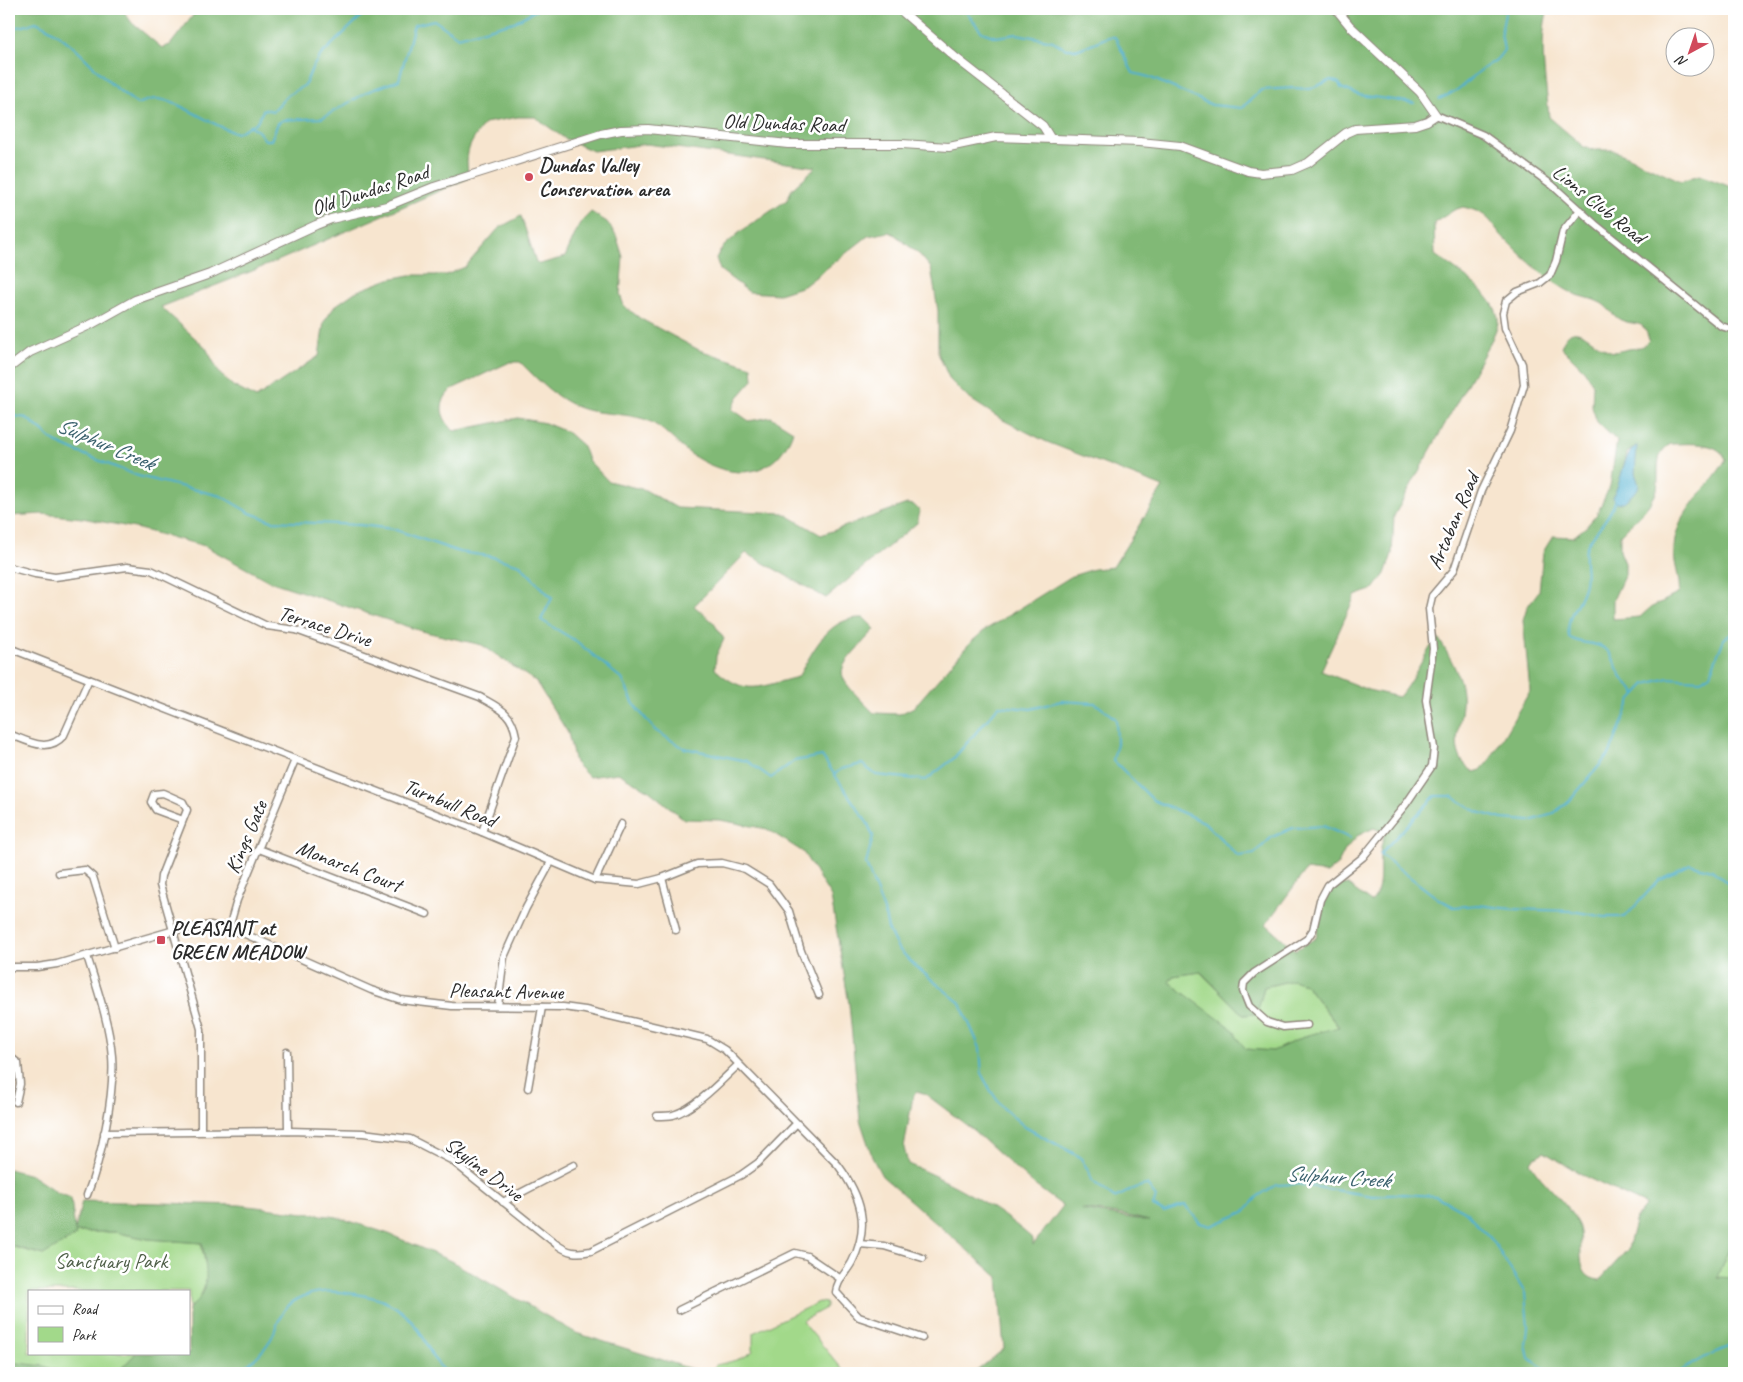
<svg xmlns="http://www.w3.org/2000/svg" width="1743" height="1382" font-family="Caveat,sans-serif">
<style>
.green{fill:#a2d98a;stroke:#66825a}
.forest{fill:#81b976;stroke:#567250;fill-rule:evenodd}
.water{fill:#51b1d0;stroke:#3e6e7e}
.lines{fill:none;stroke-linecap:round;stroke-linejoin:round}
.stream{stroke:#51b1d0;stroke-width:2}
.minor-casing{stroke:#91887d;stroke-width:9}
.tertiary-casing{stroke:#91887d;stroke-width:10}
.minor{stroke:#fff;stroke-width:6}
.tertiary{stroke:#fff;stroke-width:8}
.poi-dot{fill:#d1495b;stroke:#fff;stroke-width:2}
.labels{text-anchor:middle;stroke-width:5;stroke-linejoin:round;paint-order:stroke}
.street-label{font-size:21px;fill:#2b2b2b;stroke:#fff}
.poi-label{font-size:21px;font-weight:bold;fill:#2b2b2b;stroke:#fff;text-anchor:start}
.park-label{font-size:21px;fill:#4f5f48;stroke:#fff}
.water-label{font-size:22px;font-style:italic;fill:#3a616d;stroke:#fff}
</style>
<rect width="100%" height="100%" fill="#fff"/>
<filter id="ink" filterUnits="userSpaceOnUse"><feTurbulence type="fractalNoise" baseFrequency=".02" numOctaves="2"/><feDisplacementMap in="SourceGraphic" scale="10" xChannelSelector="R" yChannelSelector="G"/><feConvolveMatrix kernelMatrix="1 2 1 2 8 2 1 2 1" color-interpolation-filters="sRGB"/></filter>
<filter id="wash" filterUnits="userSpaceOnUse"><feTurbulence type="fractalNoise" baseFrequency=".0096" numOctaves="4" result="noise"/><feDisplacementMap in="SourceGraphic" scale="20" xChannelSelector="R" yChannelSelector="G"/><feGaussianBlur stdDeviation="1.12" result="paint"/><feColorMatrix in="noise" values="0 0 0 0 0 0 0 0 0 0 0 0 0 0 0 0 0 1.4 0 .05"/><feComposite in="paint" operator="in"/></filter>
<g filter="url(#wash)">
<rect width="100%" height="100%" fill="#f7e5cf"/>
<g class="green">
<polygon points="1200,972 1243,1015 1257,1014 1264,987 1293,980 1305,984 1339,1028 1308,1035 1273,1051 1246,1049 1168,982 1173,976"/>
<polygon points="75,1232 114,1232 148,1239 201,1243 208,1277 198,1303 189,1307 189,1291 29,1291 29,1353 136,1353 117,1373 51,1373 9,1362 9,1246 43,1255 75,1236"/>
<polygon points="1734,1238 1734,1279 1717,1277"/>
<path d="M819,1302L826,1303V1308L802,1321L843,1370V1373L710,1372L716,1365C729,1362 742,1360 753,1351V1333Z"/>
</g>
<g class="forest">
<path d="M9,9H122L132,23L162,48L170,45L198,9H1548C1538,43 1546,82 1549,117L1584,147L1595,150H1613L1681,181L1699,175L1734,188V1238L1717,1277L1734,1278V1373H974L1004,1349L998,1277L882,1176L873,1159L860,1120L849,1004L831,897L803,852L767,829L720,820L684,819L648,790L618,773L589,777L575,763L568,733L536,682L482,645L421,631L269,581L205,546L135,528L82,518L43,514L9,516ZM518,117H535L564,138L593,151L647,144L816,167L792,189L787,200L740,232L723,247L716,258L720,270L749,292L779,294L804,286L868,236L889,232L894,234L920,255L931,268L938,311V353L950,380L967,397L1001,419L1047,442L1163,487L1113,567L1094,569L1072,576L985,630L969,644L914,707L900,714L874,713C829,668 834,675 875,629L864,618C828,616 814,650 798,677C759,686 747,698 715,669L716,656L724,639L713,622L694,606L746,553L826,598L917,523L920,511L914,505L907,504L821,535L783,513L677,508L645,490L608,481L588,460L583,446L567,432L545,423L518,418L454,431C441,418 436,404 452,389L510,362H520C541,383 562,405 591,411C608,414 627,414 644,419C664,426 675,444 692,455C731,481 776,480 793,431L771,417L749,421L732,409L738,397L753,380L752,367L699,350L641,319L624,306L620,294L623,257L616,235L607,222L591,212L580,223L565,257L540,264L536,262L521,216L499,228L465,267L446,275H410L389,279L355,292L335,306L324,322L319,356L256,398L233,386L220,374L206,348L161,307L275,262L469,178C464,152 469,144 485,123ZM1463,207C1494,214 1489,225 1509,243C1527,261 1549,281 1572,293C1581,297 1592,298 1601,303C1608,307 1614,317 1621,320C1638,327 1643,318 1649,340C1643,347 1639,348 1629,349C1623,350 1615,353 1610,351C1591,344 1573,314 1561,347L1585,371L1593,384L1592,407L1597,422L1617,441L1610,486L1597,514L1586,527L1573,537L1553,536L1543,552L1539,591L1527,607L1523,620L1530,691L1491,758L1481,770L1474,772C1443,752 1465,722 1462,693C1460,673 1449,656 1439,639H1436C1422,658 1414,679 1399,697L1368,690L1321,671L1355,596L1374,589L1385,574L1392,554L1394,516L1492,339C1494,334 1498,326 1498,321C1499,296 1454,269 1435,255L1434,223L1454,210ZM1671,444C1688,444 1717,440 1726,459C1710,489 1676,510 1674,548C1673,564 1681,578 1679,593L1650,608L1640,617L1613,619V600L1625,574V563L1620,551V535C1631,523 1646,511 1654,497C1664,480 1649,455 1671,444ZM1636,446L1635,473L1639,485L1617,490L1627,453ZM1374,828L1383,832C1385,838 1382,841 1381,847C1377,864 1385,888 1371,902L1348,885L1336,883L1326,893L1316,938L1295,950L1266,924L1306,870L1327,873L1338,864L1345,850L1357,836ZM1201,972L1243,1015L1257,1014L1264,987L1293,980L1305,984L1339,1027L1308,1035L1273,1051L1246,1049L1237,1038L1235,1031L1169,982L1173,976ZM917,1092L924,1093L973,1130L1033,1184L1063,1206L1033,1245V1239C996,1206 953,1183 908,1164L904,1148L913,1096ZM1544,1152L1588,1178L1646,1205L1636,1218L1628,1249L1600,1280C1571,1278 1586,1243 1578,1225C1567,1201 1543,1185 1530,1163L1535,1157ZM1081,1209L1124,1215L1149,1221L1082,1210Z"/>
<path d="M9,1169L31,1175L58,1193L71,1198L75,1231L82,1201L240,1205L337,1217L389,1234L453,1262L576,1333L695,1370L721,1373H117L136,1353H189V1308C213,1293 206,1267 202,1243L148,1239L114,1232H75L76,1236L43,1255L9,1245Z"/>
<polygon points="9,1362 44,1366 65,1373 9,1373"/>
</g>
<path class="water" d="M1637,445L1635,473L1639,485L1637,490L1625,501L1618,504L1612,497C1624,479 1620,459 1637,445Z"/>
<g class="lines">
<g class="stream">
<polyline points="964,9 982,32 996,37 1017,34 1053,41 1066,49 1079,49 1108,37 1115,37 1133,73 1149,77 1212,105 1242,108 1261,90 1293,88 1310,89 1331,80 1339,83 1341,88 1359,95 1414,103"/>
<path d="M9,28L24,26L36,22C67,36 85,59 109,82C118,90 128,97 137,104C143,102 150,99 156,99C177,99 213,127 237,133L249,126L258,131L265,140H271L278,123L283,120L322,118L369,91L399,80L414,25L434,20L458,37L514,22L538,9"/>
<path d="M1439,99C1463,90 1465,81 1484,68C1494,61 1496,62 1504,50L1501,33L1506,9"/>
<polyline points="249,126 256,123 264,109 273,111 288,95 305,85 312,68 321,55 369,9"/>
<path d="M9,419L14,416L27,418L55,442L80,453L138,476L221,496L250,513L272,521L360,525L393,529L459,552L489,556L520,565L552,598L541,620L576,641L622,679L635,706L656,731L684,748L747,761L771,778L794,761L822,756L868,824L873,836L866,864L884,911L888,929L897,947L914,965L960,1003L980,1048L982,1075L991,1091L1002,1107L1025,1127L1080,1157L1088,1170L1091,1180L1114,1198C1126,1194 1134,1186 1147,1185L1156,1197L1153,1206L1164,1212L1185,1205L1200,1223L1211,1226L1244,1212L1258,1196L1276,1185L1297,1184L1373,1196L1403,1194L1436,1196L1466,1212L1493,1241L1525,1293L1528,1327L1526,1345L1529,1358L1551,1373"/>
<path d="M1615,501C1608,521 1598,527 1588,544C1581,557 1588,569 1585,583C1581,606 1565,612 1569,637C1579,645 1591,641 1602,647C1613,652 1614,663 1619,672C1623,680 1631,687 1636,694"/>
<polyline points="1734,632 1724,639 1710,674 1701,680 1668,678 1646,684 1631,700 1610,753 1572,798 1553,814 1530,821 1502,819 1478,812 1451,796 1435,796 1380,854 1437,898 1454,907 1478,905 1512,909 1572,911 1605,917 1625,917 1659,880 1690,864 1712,870 1734,889"/>
<polyline points="835,774 841,769 862,764 876,775 926,780 953,759 999,706 1031,709 1061,701 1095,703 1116,719 1117,743 1113,760 1153,800 1204,822 1238,856 1254,854 1272,837 1293,828 1323,826 1350,838"/>
<path d="M236,1373C249,1365 263,1352 271,1339C276,1329 279,1316 286,1308C299,1294 320,1290 339,1292C371,1295 398,1300 418,1329C431,1347 428,1357 447,1373"/>
<polyline points="1677,1373 1711,1354 1734,1345"/>
</g>
</g>
</g>
<g filter="url(#ink)">
<g class="lines">
<defs>
<g id="minor">
<polyline points="1436,115 1483,135 1552,185 1595,224 1721,326 1734,330"/>
<path d="M9,567L35,574L55,577L127,567L151,570L267,626L296,630L480,697C499,708 512,712 516,736L482,832"/>
<polyline points="9,648 482,832 595,880 639,884 662,878 697,864 722,863 745,869 769,884 789,911 801,951 819,995"/>
<path d="M9,734C28,741 48,754 64,735L89,679"/>
<polyline points="183,820 187,810 183,802 163,793 154,794 151,802 156,810 183,820 161,876 160,885 201,1029 201,1131"/>
<polyline points="259,849 427,914"/>
<polyline points="59,873 85,870 93,877 115,948"/>
<polyline points="662,878 676,930"/>
<polyline points="595,880 621,824"/>
<polyline points="229,928 237,900 295,760"/>
<path d="M9,967H37L57,964L171,931L211,925L245,934L371,990L401,1000L452,1006L563,1007L585,1010L707,1039L725,1050L838,1165C861,1196 871,1226 852,1262C846,1273 837,1280 836,1292L859,1317L922,1338"/>
<polyline points="498,1006 504,957 526,908 551,862"/>
<polyline points="1307,1025 1283,1027 1267,1022 1249,1006 1243,991 1244,983 1254,973 1307,939 1313,930 1320,900 1328,885 1363,857 1406,804 1432,766 1434,748 1426,700 1433,649 1429,609 1432,596 1454,570 1481,491 1510,431 1524,385 1522,364 1505,328 1503,313 1506,301 1517,292 1540,283 1550,275 1556,261 1563,231 1580,210"/>
<polyline points="287,1052 288,1131"/>
<polyline points="9,1056 18,1063 20,1084 16,1102"/>
<polyline points="528,1088 542,1007"/>
<path d="M657,1116C662,1116 668,1116 673,1115C695,1109 721,1081 738,1065"/>
<path d="M104,1133L288,1131L363,1133L410,1139L451,1160L556,1244C568,1253 576,1254 591,1251L741,1175L758,1163L796,1124"/>
<path d="M87,1195C101,1160 115,1094 112,1056C109,1022 97,988 87,956"/>
<polyline points="503,1202 574,1165"/>
<polyline points="859,1244 884,1246 923,1258"/>
<polyline points="679,1310 795,1253 807,1256 841,1279"/>
</g>
<g id="tertiary">
<polyline points="899,9 956,58 1043,126 1051,139"/>
<polyline points="9,368 30,352 92,324 135,300 210,274 316,225 331,219 387,206 434,187 601,134 621,130 648,129 788,144 902,144 949,147 996,137 1140,142 1180,146 1248,171 1261,173 1292,170 1308,163 1346,133 1355,129 1415,125 1427,121 1436,115 1420,92 1350,26 1336,9"/>
</g>
</defs>
<use href="#minor" class="minor-casing"/>
<use href="#tertiary" class="tertiary-casing"/>
<use href="#minor" class="minor"/>
<use href="#tertiary" class="tertiary"/>
</g>
</g>
<g class="poi-dot">
<circle cx="529" cy="177" r="5"/>
<rect x="156" y="935" width="10" height="10" rx="2.5"/>
</g>
<g class="labels">
<g class="street-label">
<text transform="translate(784 123) rotate(2)" y="7">Old Dundas Road</text>
<text transform="translate(370 190) rotate(-18)" y="7">Old Dundas Road</text>
<text transform="translate(1599 204) rotate(39)" y="7">Lions Club Road</text>
<text transform="translate(1453 521) rotate(-67)" y="7">Artaban Road</text>
<text transform="translate(325 626) rotate(17)" y="7">Terrace Drive</text>
<text transform="translate(450 803) rotate(22)" y="7">Turnbull Road</text>
<text transform="translate(246 837) rotate(-67)" y="7">Kings Gate</text>
<text transform="translate(349 866) rotate(21)" y="7">Monarch Court</text>
<text transform="translate(506 991) rotate(1)" y="7">Pleasant Avenue</text>
<text transform="translate(484 1169) rotate(37)" y="7">Skyline Drive</text>
</g>
<g class="poi-label">
<text x="539" y="172">Dundas Valley<tspan x="539" dy="24">Conservation area</tspan></text>
<text x="171" y="935">PLEASANT at<tspan x="171" dy="24">GREEN MEADOW</tspan></text>
</g>
<g class="park-label">
<text x="111" y="1268">Sanctuary Park</text>
</g>
<g class="water-label">
<text transform="translate(106 443) rotate(23)" y="8">Sulphur Creek</text>
<text transform="translate(1338 1176) rotate(4)" y="8">Sulphur Creek</text>
</g>
</g>
<rect width="1743" height="1382" fill="none" stroke="#fff" stroke-width="30"/>
<rect x="28" y="1290" width="162" height="65" fill="#ffffff" stroke="#aaaaaa"/>
<rect x="38" y="1306" width="25" height="8" fill="#ffffff" stroke="#aaaaaa"/>
<text x="72" y="1314" font-size="15" fill="#2b2b2b">Road</text>
<rect x="38" y="1327" width="25" height="15" fill="#a2d98a" stroke="#aaaaaa"/>
<text x="72" y="1340" font-size="15" fill="#2b2b2b">Park</text>
<g transform="translate(1690 52) rotate(220)"><circle r="24" fill="#ffffff" stroke="#aaaaaa"/>
<path d="M0-4L9 19L0 12L-9 19Z" fill="#d1495b"/>
<text y="-8" font-size="14" font-weight="bold" text-anchor="middle" fill="#2b2b2b">N</text>
</g>
</svg>
